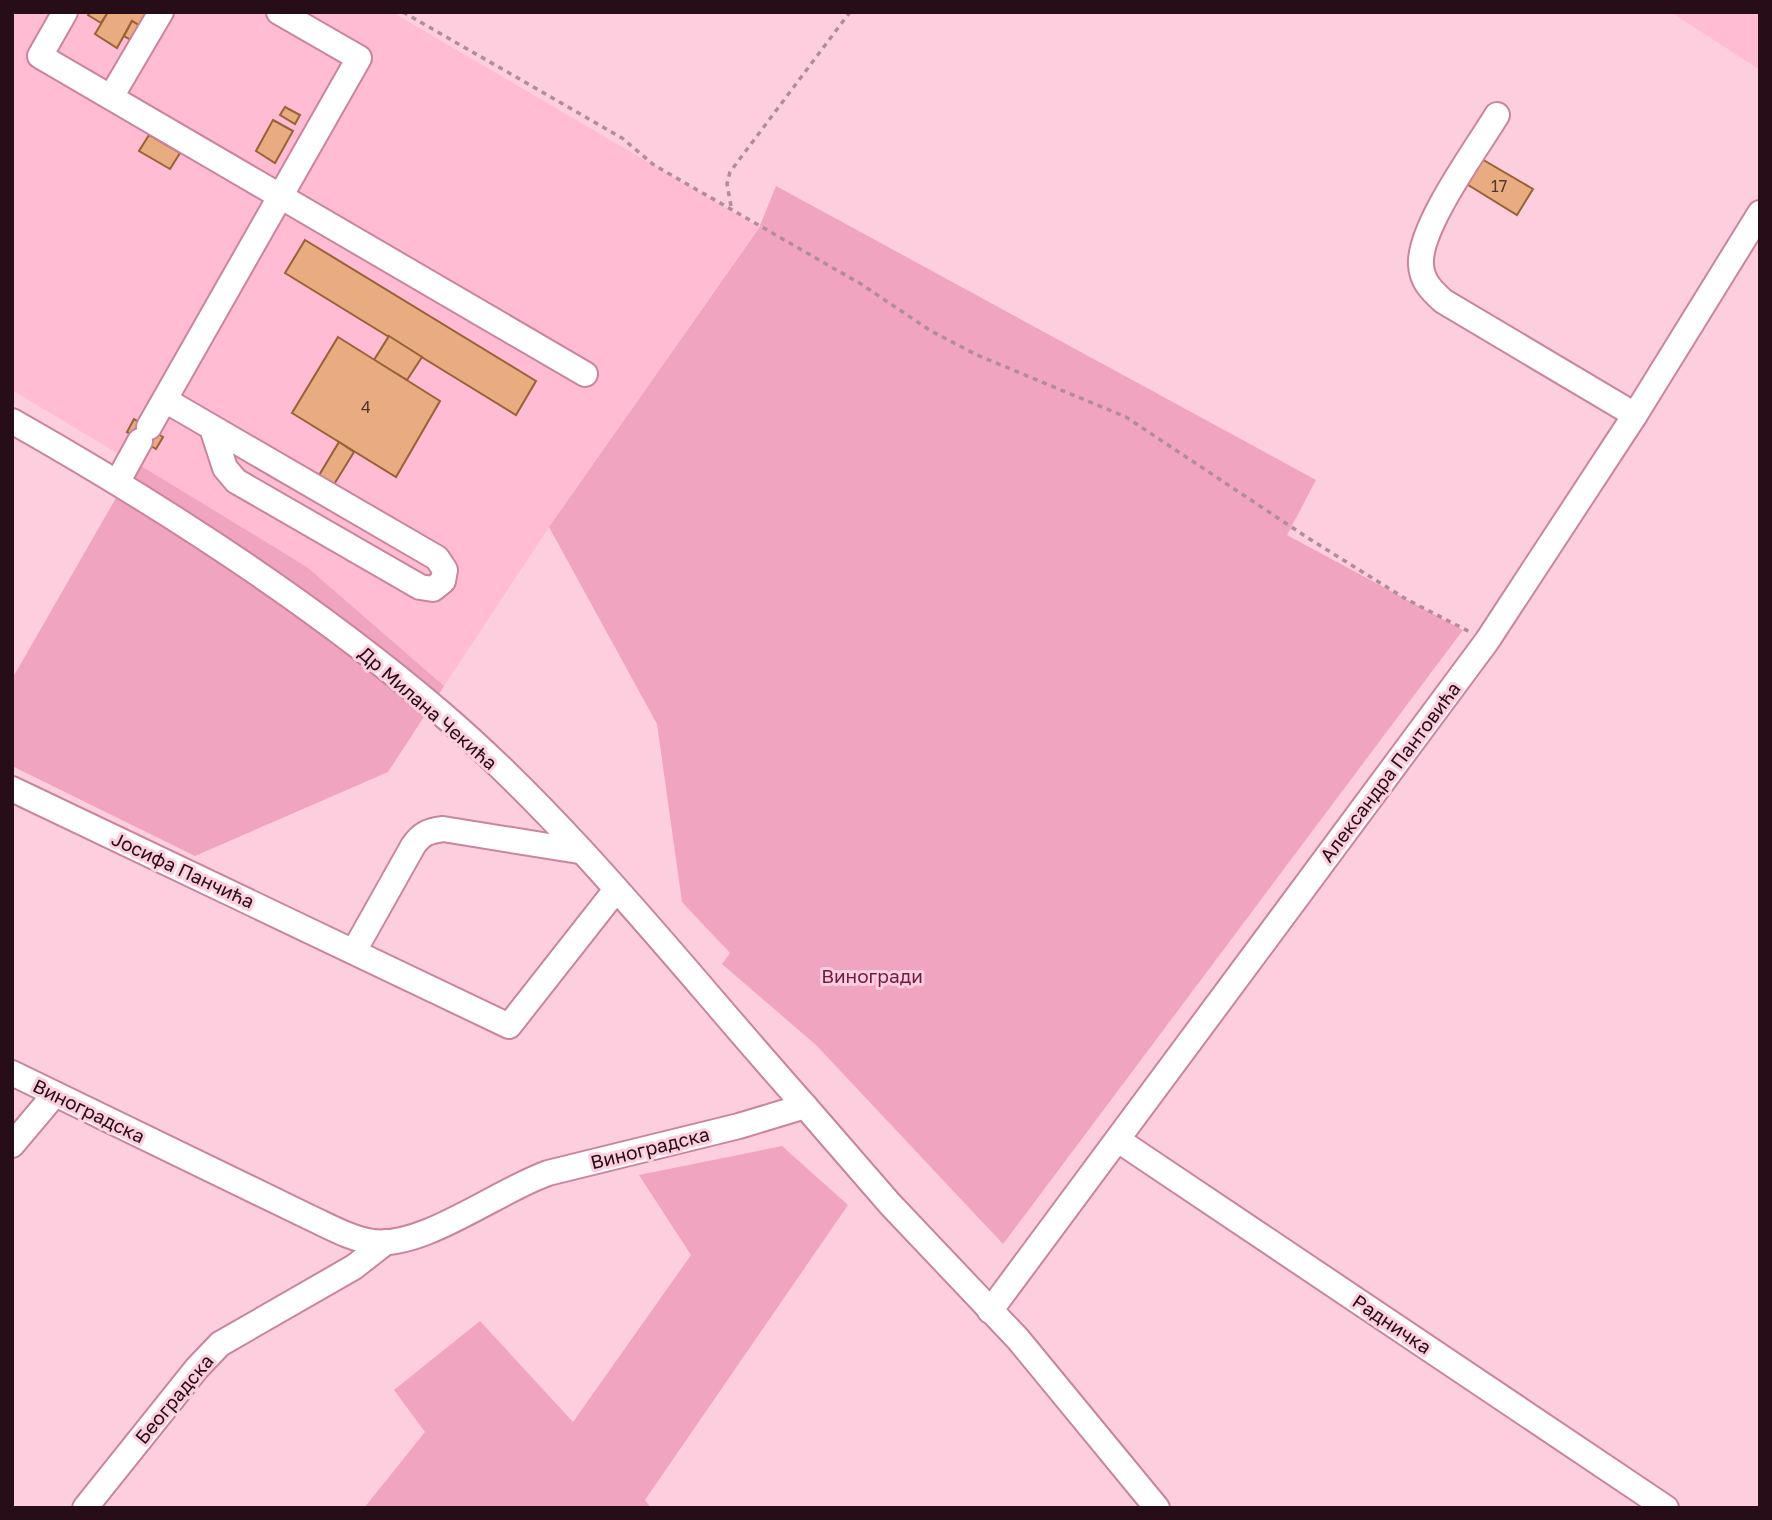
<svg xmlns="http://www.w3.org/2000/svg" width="1772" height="1520" font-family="'Golos Text',sans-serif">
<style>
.built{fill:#ffbcd3}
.green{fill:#f0a4bf}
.building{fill:#e9ac80;stroke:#986137;stroke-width:2}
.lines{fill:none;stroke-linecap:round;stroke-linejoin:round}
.minor-casing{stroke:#cb849e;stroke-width:28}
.path{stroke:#b38c9a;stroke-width:3.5;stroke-dasharray:5 5;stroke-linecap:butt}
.minor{stroke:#fff;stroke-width:24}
.labels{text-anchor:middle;stroke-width:6;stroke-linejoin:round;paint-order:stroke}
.number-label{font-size:16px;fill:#573531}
.street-label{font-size:19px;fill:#260d17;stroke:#fdcfde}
.park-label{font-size:19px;fill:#741644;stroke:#fdcfde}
</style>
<rect width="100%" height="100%" fill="#fdcfde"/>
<g class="built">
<polygon points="12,12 392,12 759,227 549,527 444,686 307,567 12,390"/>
<polygon points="1671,12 1760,12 1760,70"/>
</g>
<g class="green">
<polygon points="776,186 1316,480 1287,535 1463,630 1003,1244 816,1045 722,964 730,953 682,902 657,724 549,527 759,228"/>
<polygon points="136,463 307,567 444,686 388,772 195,856 12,766 12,679"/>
<polygon points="782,1146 848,1205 645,1500 651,1508 364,1508 425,1432 394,1390 480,1321 573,1422 691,1255 639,1175"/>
</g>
<g class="building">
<polygon points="90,12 108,12 101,23 88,15"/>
<polygon points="108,12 147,12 140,26 132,21 117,48 95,34"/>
<polygon points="132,21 140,26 140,45 124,36"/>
<polygon points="285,107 300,115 295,124 280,115"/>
<polygon points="273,120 293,131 275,163 256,151"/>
<polygon points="149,135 180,153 170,169 139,151"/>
<polygon points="1480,158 1533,189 1517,215 1465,183"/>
<polygon points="305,240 536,381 516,415 285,273"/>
<polygon points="389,336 422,357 407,380 374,360"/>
<polygon points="338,337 440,401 396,477 292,413"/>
<polygon points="134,419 163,437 156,449 127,432"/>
<polygon points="339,442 354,452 333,486 318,477"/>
</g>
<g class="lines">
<defs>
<g id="minor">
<polyline points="65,12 40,56 585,374"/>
<polyline points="111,97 161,12"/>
<path d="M1497,115C1477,148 1418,228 1421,265C1422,281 1431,290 1443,301L1635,415"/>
<polyline points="165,400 437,558 445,570 443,581 433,589 420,587 236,481 225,468 212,428"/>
<path d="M12,421C162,506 310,601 441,713C574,827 688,975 805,1106"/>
<polyline points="149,427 359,58 279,12"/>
<polyline points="118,481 140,441"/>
<polyline points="12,789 509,1026 615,891"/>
<path d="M354,951L413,846C421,834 428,831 443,829L579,851"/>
<path d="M12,1073L313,1219C332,1228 352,1239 373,1242C424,1248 497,1191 548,1173L739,1126L805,1106L890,1204L1018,1339L1157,1508"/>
<polyline points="1118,1140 1666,1508"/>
<polyline points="12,1145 55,1094"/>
<polyline points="990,1311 1487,641 1635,415 1760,213"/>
<polyline points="85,1508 197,1368 220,1344 354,1267 386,1242"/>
</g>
</defs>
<use href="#minor" class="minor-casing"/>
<g class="path">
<polyline points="403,12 622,138 654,165 861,284 931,331 977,355 1126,417 1308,538 1406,599 1470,632"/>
<polyline points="731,206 727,184 730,172 850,12"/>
</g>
<use href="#minor" class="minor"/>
</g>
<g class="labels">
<g class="number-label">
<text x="1499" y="192">17</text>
<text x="366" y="413">4</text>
</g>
<g class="street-label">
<text transform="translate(428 708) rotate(41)" y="7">Др Милана Чекића</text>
<text transform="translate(1390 772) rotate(-53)" y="7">Александра Пантовића</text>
<text transform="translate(183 870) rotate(25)" y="7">Јосифа Панчића</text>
<text transform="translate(89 1111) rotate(26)" y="7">Виноградска</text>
<text transform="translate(650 1148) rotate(-14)" y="7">Виноградска</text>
<text transform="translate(1392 1324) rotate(34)" y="7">Радничка</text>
<text transform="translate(174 1399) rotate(-50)" y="7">Београдска</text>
</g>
<g class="park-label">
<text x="872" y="983">Виногради</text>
</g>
</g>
<rect width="1772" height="1520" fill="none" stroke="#260d17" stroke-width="28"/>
</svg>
